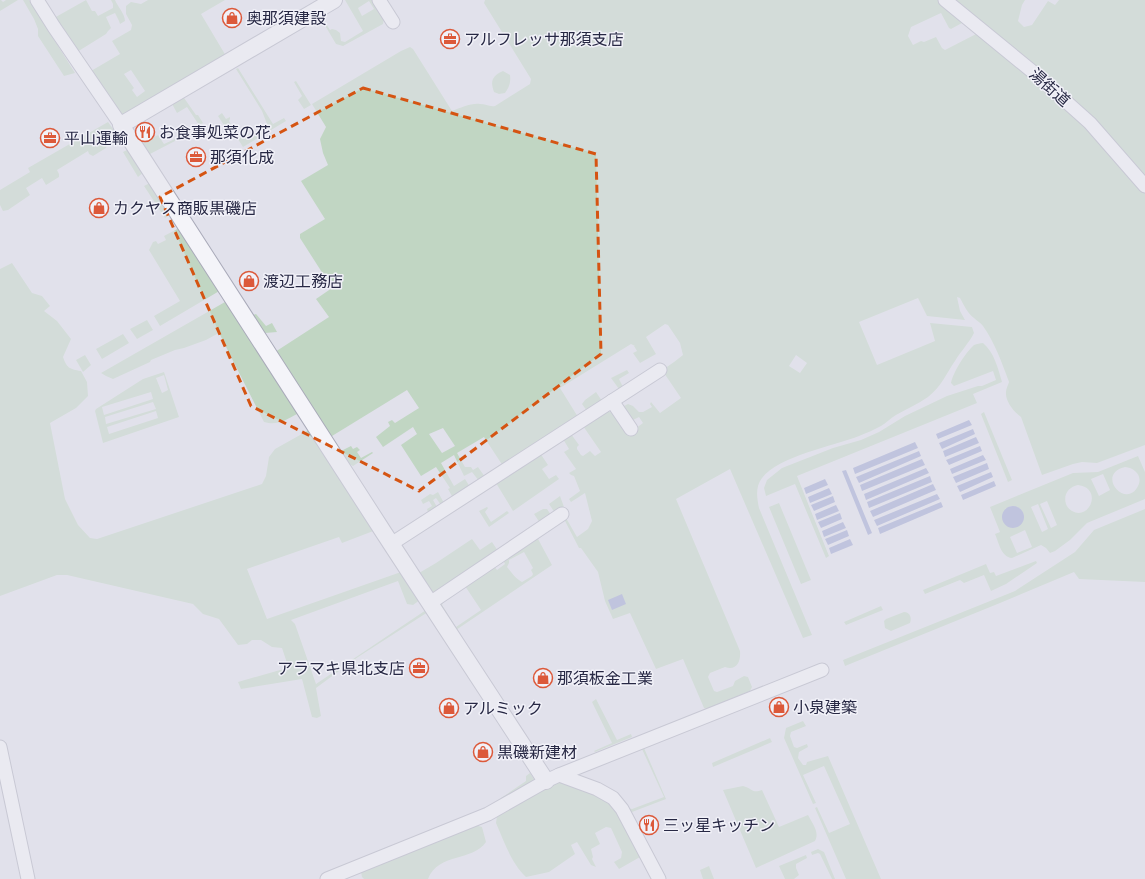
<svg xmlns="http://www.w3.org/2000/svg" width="1145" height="879" font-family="'Alegreya Sans','Noto Sans JP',sans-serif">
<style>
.green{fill:#c1d6c3;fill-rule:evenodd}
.water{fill:#98a0ce}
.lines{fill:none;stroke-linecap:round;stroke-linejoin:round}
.minor-casing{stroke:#a9aab9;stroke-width:15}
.tertiary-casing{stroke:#a9aab9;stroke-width:18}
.minor{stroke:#f4f4f9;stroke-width:13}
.tertiary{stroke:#f4f4f9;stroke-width:16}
.marked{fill:none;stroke:#d55412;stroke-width:3;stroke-dasharray:8 5;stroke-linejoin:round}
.labels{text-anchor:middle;stroke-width:3;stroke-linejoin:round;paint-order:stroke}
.poi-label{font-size:16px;fill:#272844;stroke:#f1f1f8;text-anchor:start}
.street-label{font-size:16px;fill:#272844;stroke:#f1f1f8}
</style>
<rect width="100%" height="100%" fill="#e1e1eb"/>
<g class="green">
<polygon points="0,0 1,0 3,2 6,0 18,0 0,11"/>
<polygon points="23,0 29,0 75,73 64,76 38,36 38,29 34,19"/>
<path d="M86,0L92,11H95L98,16L113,8V4L111,0H115C118,7 125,14 125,21L120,24L119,21L115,13L106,17L111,28L108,31L106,34L77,52L54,18Z"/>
<path d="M148,0H225L201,14L226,56L123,117L91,71L120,54L112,41L131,30L132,25L126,14V6L131,2L141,4ZM131,70L145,91L137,97L132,90L134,88L124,74Z"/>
<path d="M345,0H373L384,18L383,24L343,46L336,44L320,17L321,16L330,30L332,29L336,30L340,33L341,41L345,42L363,31ZM369,1L374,9L362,16L358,8Z"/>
<path d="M485,0H1025L1022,5L1018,21L1024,27L1032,25L1048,1L1055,5L1059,0H1145V445L1097,463L1082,462L1073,464L1042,475L1021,417C1014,412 1005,401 1006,392C1006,389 1008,385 1009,382C1002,363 995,343 983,326C980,322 977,321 974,318C967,313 964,305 960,298L957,297L960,311L965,320L927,316L918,298L859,322L877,365L935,341L930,323L972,327L974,333C969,343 961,351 955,361C946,374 941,387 928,397C918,404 906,409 896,415C891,418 886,423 881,426C874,430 866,433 859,436C833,446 779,456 762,478C755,487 757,498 759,508L812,635L803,638L730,469L676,499L740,651C741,661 737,671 725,667L710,673L708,677L714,691L717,692L733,686L735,681L744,676L748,677L752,687L750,691L707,709L704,708L683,659L656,669L630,613L613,619L605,601L598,572L581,548H579L564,519L566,518L577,537L588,529L592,521L585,493L571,502L569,499L580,491L574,476L571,475L569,473L576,469L564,452L569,449L563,439L571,434L579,445L577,447V449L581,455L583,456L590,451L595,456L601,452L583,426L606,411L613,413L628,434L643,423L639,417L633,420L624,406L628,404L633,406L639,412H643L652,407L650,404L651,402L660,413L681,398L664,373V369L674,362L683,355L680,343L668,325L665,324L646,337L656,354L640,363L633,353L637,351L634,346H635L631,344L560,388L578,417L503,466L484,437L457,453L465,467H471L473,470L478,467L485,477L479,481L472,472L464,476L454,455L441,463L454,486L465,479L470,487L453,498L448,489L450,488L436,467L421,476L401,445L417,434L413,427L383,447L376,437L390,426L388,422L392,420L395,423L419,408L407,390L332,436H329L275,352L329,317L316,299L332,288L300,238V234L325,219L301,181L328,165L323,153L320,139L326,127L312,104L401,51L410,47L413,49L452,111C461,108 470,103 480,104C486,104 489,107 495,106L530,84L531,79L484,3ZM941,13L949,28L951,29L971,18L980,32L945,50L942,48L936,37L924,42L921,41L913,45L908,36L911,27ZM796,355L807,363L800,373L789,366ZM443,428L455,446L442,453L429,434Z"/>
<path d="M238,68L273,124L284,118L286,121L243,147L233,131L229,133L218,116L222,113L226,119L230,117V119L229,121L237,135C241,135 244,135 247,135C255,135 262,128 267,124L262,111L236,69Z"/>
<path d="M503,71L510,75C511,83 509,87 505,93L499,94L494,92C490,81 492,76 503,71Z"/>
<polygon points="296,81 311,105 304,109 298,100 302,96 294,82"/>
<polygon points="182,95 196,115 198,115 203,123 199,125 187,107 177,113 171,102"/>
<polygon points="108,122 119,137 112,137 105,141 107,144 106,148 93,156 89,154 88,151 57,170 59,174 59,177 46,185 42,178 26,188 30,195 8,210 3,211 0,205 0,190 30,172 28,168"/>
<polygon points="158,135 164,144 175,139 175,141 150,154 143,143"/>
<polygon points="129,149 144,172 138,177 123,152"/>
<polygon points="150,183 171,214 165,218 144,186"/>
<polygon points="181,227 221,290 160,326 154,316 180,301 149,250 153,242 156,241 158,244 166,240 164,236"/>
<path d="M12,263L32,293L42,296L50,306L44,311L57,321L71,339L63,357C67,368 69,369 81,371L87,382L88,396L76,408L50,423L65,499L78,525L90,538L97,539L262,484L266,476L269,457L275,449L309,430L376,530L342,543L339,537L247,569L267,619L401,572L420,600L413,605L407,604L398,581L291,620L295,624L316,684L426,610L428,612L358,657L316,688L321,716L317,718L312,717L302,679L241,689L238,682L287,668V663L282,648L272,647L261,640H252L247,644L238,645L219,619L203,614L193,604L67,575H57L0,596V269Z"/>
<path d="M225,302L232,304L299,408L297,414C285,420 278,426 264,422L220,335L217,334L206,340L184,348L175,350L151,360L150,362L113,379L106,376L101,373Z"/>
<polygon points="256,314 266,326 272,323 277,332 265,333 253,315"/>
<polygon points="147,320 153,330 137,339 130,329"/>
<polygon points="123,334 129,343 102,359 96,349"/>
<path d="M983,343C994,352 998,368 1002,382L973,394L977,403L797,476L829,556L826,558L795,484L766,496L764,488L767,480L782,468L833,448L861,440L879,432L905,416L947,396L978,386H982L996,380L993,371L954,386L951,383C953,372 966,352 974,345C977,344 980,343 983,343Z"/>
<polygon points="85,355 91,365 83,372 76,360"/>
<polygon points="627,370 629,373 619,379 623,387 619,389 611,378"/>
<path d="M164,372L179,417L103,443L95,411L96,409L143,379ZM164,375L168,390L162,393L156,378ZM151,392L153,399L104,415L102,407ZM153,402L156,409L106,424L105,417ZM156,411L158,418L109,434L107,427Z"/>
<polygon points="596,392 602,401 587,411 582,404 585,400"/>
<polygon points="984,412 1012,480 1008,482 981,414"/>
<polygon points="351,446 353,449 357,447 360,450 357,452 361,458 372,452 373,453 353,466 349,464 341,451"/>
<polygon points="540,453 548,465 542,469 549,479 556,475 559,479 513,511 496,483"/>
<path d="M1138,456L1145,472V499L1087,523L1070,540L1055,551L1050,553L1046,548L1041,545L1012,558C1001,557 999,543 995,534L1000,532L990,507L1073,473L1098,472ZM1125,467C1135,468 1143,476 1138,486C1126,510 1095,474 1125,467ZM1103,474L1110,490L1099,496L1091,479ZM1078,485C1103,488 1090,521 1072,511C1069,509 1067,507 1066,504C1063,494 1069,487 1078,485ZM1047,501L1057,525L1051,528L1040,504ZM1038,504L1048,529L1042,532L1031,507ZM1011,506C1026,506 1028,523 1014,527L1005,509ZM1025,530L1032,547L1017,553L1010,537Z"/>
<polygon points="438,492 444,503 441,505 436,498 433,500 437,507 428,512 427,509 432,506 429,501 423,504 421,500 430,494 433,495"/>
<polygon points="560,496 564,507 555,513 549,504"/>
<polygon points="779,503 811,580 801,584 769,507"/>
<polygon points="487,507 488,508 485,512 491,522 507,511 509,513 489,527 479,511"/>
<polygon points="543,509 547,509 551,515 540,523 534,514"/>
<polygon points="1145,509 1145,582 1079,579 1074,572 1000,603 845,666 843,660 1015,591 1075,552 1094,530"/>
<path d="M537,537L552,565L456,630L439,605L442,601L443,603L442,605L456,627L481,610L465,586L494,566L497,570L505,564L503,560ZM524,552L533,568L531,570L533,574L532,576L522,582C516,579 511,572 507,567L509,563V560Z"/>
<polygon points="472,539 480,550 492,542 498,551 437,592 431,592 419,573 436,563"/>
<polygon points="1036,561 1037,563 1006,584 991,591 984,575 964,583 960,580 925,594 923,590 986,564 990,573 994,572 996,576"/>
<polygon points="881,606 883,610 846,625 844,622"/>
<path d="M904,612C910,612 912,618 910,623L891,631L885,628L884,621L886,619Z"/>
<polygon points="596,699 617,740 631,734 632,737 595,752 594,751 612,743 592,702"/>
<polygon points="803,721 806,726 791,732 790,736 794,747 797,748 807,744 808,747 799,752 798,758 803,765 806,765 807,762 828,756 881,879 846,879 815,808 817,807 829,833 850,824 824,766 803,775 816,803 813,804 784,738 786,728"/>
<polygon points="770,738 772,742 713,767 712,763"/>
<polygon points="644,748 666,799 632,812 627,810 628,808 632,809 664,797 642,749"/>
<polygon points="530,773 534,779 533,783 503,802 501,798 526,781 526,776"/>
<path d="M558,780L612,800L640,857L619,869L614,862L621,858L622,852L611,828L606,827L595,833L600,844L591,849L593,857L592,859L596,867L591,865L577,842L571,845L575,854L549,872L526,877C511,863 504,841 496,823L497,816Z"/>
<path d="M743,786C752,788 752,794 762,790L779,827L808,815C812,823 820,832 815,841L756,868L723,790Z"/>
<path d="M475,825L482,827L486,842C472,862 439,852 428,879H364L362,877L361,872Z"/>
<polygon points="818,849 824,852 835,879 832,879 820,854 818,853 812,855 811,852"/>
<polygon points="806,855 807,858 796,864 796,868 799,875 794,879 785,879 779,866"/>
<polygon points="709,866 714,879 703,879 700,870"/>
</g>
<g class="water">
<polygon points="969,420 972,425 938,439 936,434"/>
<polygon points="973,429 975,434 942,449 939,443"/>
<polygon points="976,437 979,443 945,457 943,451"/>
<polygon points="915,442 918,448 855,474 853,468"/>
<polygon points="980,446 982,451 949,465 946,460"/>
<polygon points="919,451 921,456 859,483 856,477"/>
<polygon points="983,455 986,460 952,474 950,469"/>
<polygon points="922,459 925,465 862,491 860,485"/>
<polygon points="987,463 989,469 956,483 953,477"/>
<polygon points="926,468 929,473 866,500 864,494"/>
<polygon points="846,470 872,533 868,535 842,471"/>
<polygon points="991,472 993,477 960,492 957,486"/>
<polygon points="930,476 932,482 869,508 867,502"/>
<polygon points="825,479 828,485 806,494 804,488"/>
<polygon points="994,481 996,486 963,500 961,495"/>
<polygon points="933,484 936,490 873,517 870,511"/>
<polygon points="829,488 832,494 810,503 808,497"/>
<polygon points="937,494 940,499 877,526 874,520"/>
<polygon points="833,496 835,502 814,511 811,505"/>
<polygon points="941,502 943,507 880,534 878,528"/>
<polygon points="836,505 839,511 817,520 815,514"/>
<circle cx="1013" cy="517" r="11"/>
<polygon points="840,513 842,519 821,528 818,522"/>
<polygon points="843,522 846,528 824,537 822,531"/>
<polygon points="847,530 849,536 828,545 825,539"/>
<polygon points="850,539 853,545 831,554 829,548"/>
<polygon points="622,594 626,604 612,610 608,600"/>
</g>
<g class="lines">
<defs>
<g id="minor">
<polyline points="37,0 54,27 121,125"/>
<polyline points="379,0 393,22"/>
<polyline points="945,0 1033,72 1090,123 1145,186"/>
<polyline points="612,401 631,429"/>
<polyline points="391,544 660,370"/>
<polyline points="430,603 562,514"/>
<polyline points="0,747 28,879"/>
<polyline points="559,775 597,789 613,798 622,809 659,879"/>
<polyline points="327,879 488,814 546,781 559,775 822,670"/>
</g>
<polyline id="tertiary" points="334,0 121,125 384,533 546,781"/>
</defs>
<use href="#minor" class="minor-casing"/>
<use href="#tertiary" class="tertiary-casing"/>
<use href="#minor" class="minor"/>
<use href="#tertiary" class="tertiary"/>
</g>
<path d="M0 0H1145V879H0ZM363,88L596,154L601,354L419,491L251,406L160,197Z" fill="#e1e1eb" fill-opacity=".55" fill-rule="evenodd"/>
<path class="marked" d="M363,88L596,154L601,354L419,491L251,406L160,197Z"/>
<defs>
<symbol id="shop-ring" viewBox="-11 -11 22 22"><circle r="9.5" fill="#f1f1f8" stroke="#dc593a" stroke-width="1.5"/><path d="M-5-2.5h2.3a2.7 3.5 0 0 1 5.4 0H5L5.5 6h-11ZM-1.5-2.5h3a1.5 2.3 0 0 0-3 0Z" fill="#dc593a"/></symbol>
<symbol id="office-ring" viewBox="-11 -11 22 22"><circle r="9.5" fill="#f1f1f8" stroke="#dc593a" stroke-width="1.5"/><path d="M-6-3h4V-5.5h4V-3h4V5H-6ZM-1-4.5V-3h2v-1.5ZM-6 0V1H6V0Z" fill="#dc593a"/></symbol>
<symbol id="restaurant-ring" viewBox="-11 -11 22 22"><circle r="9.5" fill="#f1f1f8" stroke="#dc593a" stroke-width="1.5"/><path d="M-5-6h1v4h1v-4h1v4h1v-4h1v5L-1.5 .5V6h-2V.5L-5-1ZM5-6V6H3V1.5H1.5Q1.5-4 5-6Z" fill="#dc593a"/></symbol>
</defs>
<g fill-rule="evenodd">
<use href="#shop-ring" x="221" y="7" width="22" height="22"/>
<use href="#office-ring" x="439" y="28" width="22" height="22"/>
<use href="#restaurant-ring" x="134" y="121" width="22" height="22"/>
<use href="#office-ring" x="39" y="127" width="22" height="22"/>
<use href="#office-ring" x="185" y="146" width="22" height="22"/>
<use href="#shop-ring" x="88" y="197" width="22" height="22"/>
<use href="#shop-ring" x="238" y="270" width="22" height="22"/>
<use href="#office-ring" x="408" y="657" width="22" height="22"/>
<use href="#shop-ring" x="532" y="667" width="22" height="22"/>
<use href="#shop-ring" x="768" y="696" width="22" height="22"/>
<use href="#shop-ring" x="438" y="697" width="22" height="22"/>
<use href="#shop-ring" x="472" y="741" width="22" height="22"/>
<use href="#restaurant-ring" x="638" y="814" width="22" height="22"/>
</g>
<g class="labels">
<g class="poi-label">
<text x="246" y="24">奥那須建設</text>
<text x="464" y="45">アルフレッサ那須支店</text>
<text x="159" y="138">お食事処菜の花</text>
<text x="64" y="144">平山運輸</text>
<text x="210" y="163">那須化成</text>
<text x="113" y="214">カクヤス商販黒磯店</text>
<text x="263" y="287">渡辺工務店</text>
<text x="405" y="674" text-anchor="end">アラマキ県北支店</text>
<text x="557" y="684">那須板金工業</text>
<text x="793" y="713">小泉建築</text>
<text x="463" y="714">アルミック</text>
<text x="497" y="758">黒磯新建材</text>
<text x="663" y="831">三ッ星キッチン</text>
</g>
<g class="street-label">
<text transform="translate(1050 87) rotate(42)" y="6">湯街道</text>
</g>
</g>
</svg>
